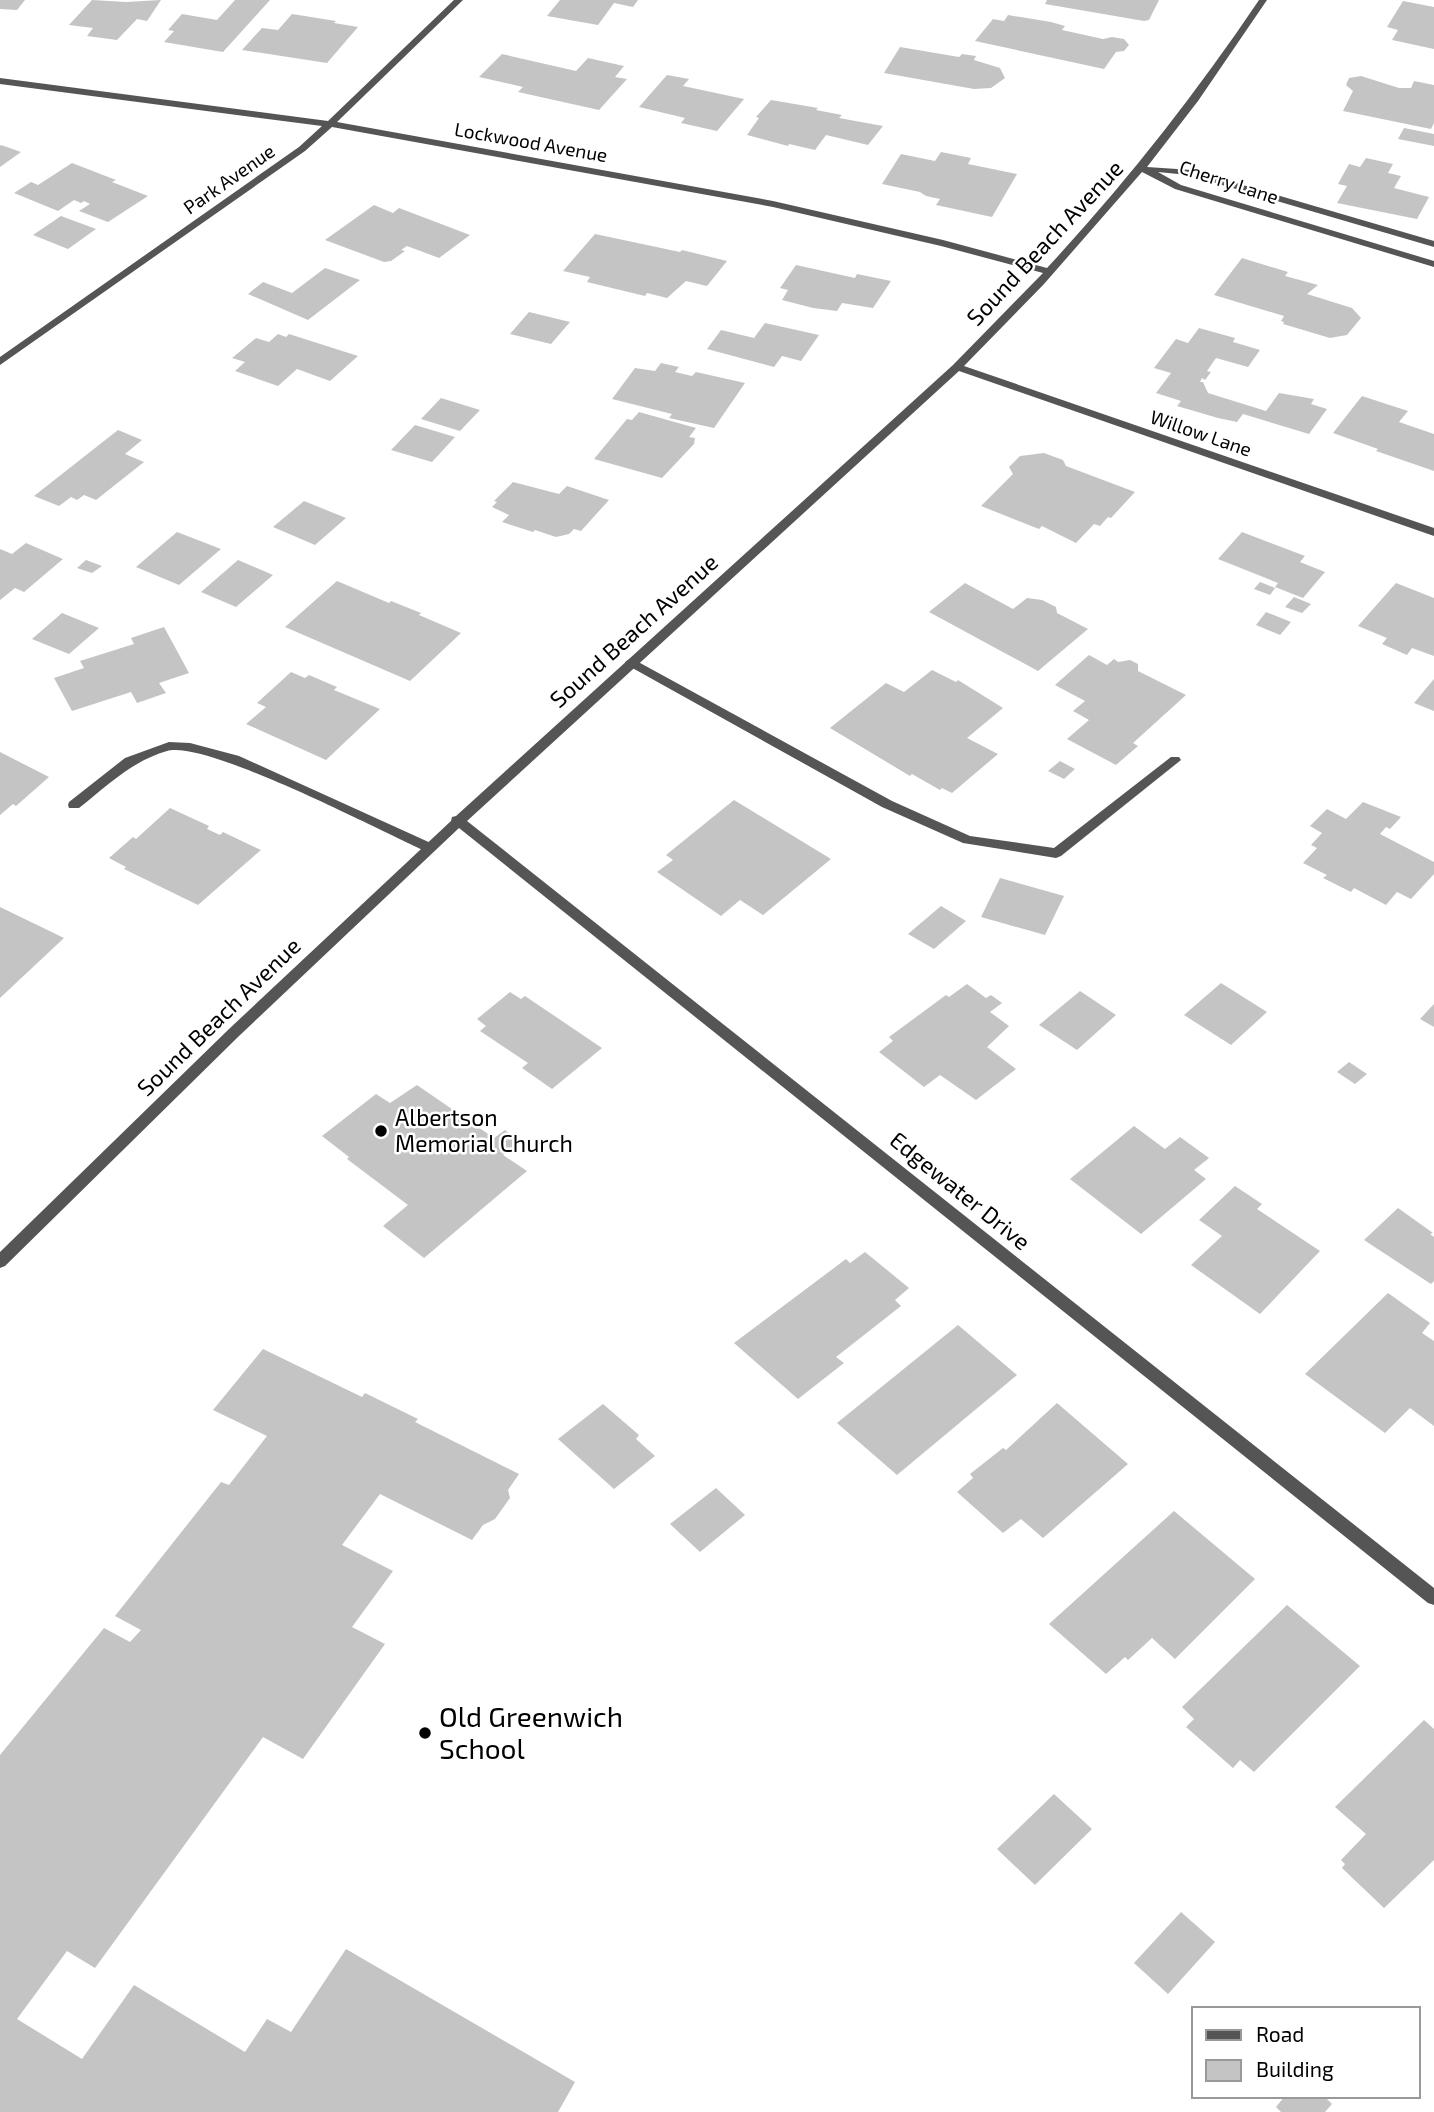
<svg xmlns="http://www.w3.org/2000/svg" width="1434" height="2112" font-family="'Exo 2',sans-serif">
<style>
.building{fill:#c4c4c4}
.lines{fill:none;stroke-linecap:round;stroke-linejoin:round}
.lane{fill:#555;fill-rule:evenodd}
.street{fill:#555;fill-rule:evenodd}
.poi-dot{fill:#000;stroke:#fff;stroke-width:2.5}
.labels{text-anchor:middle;stroke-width:5;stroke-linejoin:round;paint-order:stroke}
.far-street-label{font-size:19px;fill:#000;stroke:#fff}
.street-label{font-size:23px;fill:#000;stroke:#fff}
.poi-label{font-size:23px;fill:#000;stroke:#fff;text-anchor:start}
.near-poi-label{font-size:28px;fill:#000;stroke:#fff;text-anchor:start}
</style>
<rect width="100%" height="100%" fill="#fff"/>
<g class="building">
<polygon points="0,0 25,0 17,10 0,9"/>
<polygon points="92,0 126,2 161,0 147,21 137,19 117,40 87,36 93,28 69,25"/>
<polygon points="235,0 270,0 223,52 164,42 174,31 168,30 182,14 217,20"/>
<polygon points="560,0 638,0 633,7 614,3 598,25 547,16"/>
<polygon points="1047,0 1159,0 1149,20 1144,21 1045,4"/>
<polygon points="1403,1 1434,7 1434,49 1392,40 1398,30 1387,27"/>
<polygon points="292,14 336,21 334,23 358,27 327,63 242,50 262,28 278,30"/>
<polygon points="1008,15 1051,22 1065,26 1062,30 1103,39 1112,37 1124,39 1129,45 1124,51 1116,52 1104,69 975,41 993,19 1004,21"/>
<polygon points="900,47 959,57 962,54 976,56 974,60 1000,68 1005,78 991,88 974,89 884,73"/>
<polygon points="502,54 576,71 588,58 624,66 615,77 627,79 599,110 518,92 523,87 479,77"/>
<polygon points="667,75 689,79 683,86 744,99 717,131 681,123 685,118 639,107"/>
<polygon points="1361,76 1399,88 1411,88 1414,81 1434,85 1434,123 1431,129 1343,111 1353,91 1346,85 1349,78"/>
<polygon points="771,100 818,108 816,110 842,115 839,118 883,126 868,145 826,135 815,150 789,144 788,146 747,135 759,118 756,117"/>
<polygon points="1404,128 1434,134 1434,146 1398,139"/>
<polygon points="1,145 21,152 0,167 0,146"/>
<polygon points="941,152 971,158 968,164 1017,174 992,217 936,205 940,199 926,196 920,192 882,184 901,154 935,161"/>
<polygon points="1366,158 1393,164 1388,173 1401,176 1394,188 1429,197 1417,219 1337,203 1347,186 1338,184 1349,164 1360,167"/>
<polygon points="72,163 116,180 112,182 148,196 108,222 79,211 90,204 84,201 81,203 74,200 58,211 14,193 31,182 38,185"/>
<polygon points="374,205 393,213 399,208 470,235 439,258 407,246 401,250 405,251 391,261 384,262 325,240"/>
<polygon points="61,216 96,229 68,249 33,235"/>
<polygon points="595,234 680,252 682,250 727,261 707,286 686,281 667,298 647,293 645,296 587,282 590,277 563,271"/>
<polygon points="1242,258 1288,272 1285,276 1318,285 1307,294 1352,308 1361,318 1347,335 1330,338 1283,324 1284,322 1281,321 1284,316 1214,295"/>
<polygon points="796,265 855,278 857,274 891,281 873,308 842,303 837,311 813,308 782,300 788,290 780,288"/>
<polygon points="325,268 360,280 308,320 248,294 263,282 292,293"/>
<polygon points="529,312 570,322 551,344 510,334"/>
<polygon points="765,323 819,335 801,361 782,356 774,367 707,349 721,330 754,338"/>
<polygon points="1199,328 1235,338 1233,342 1260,350 1248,367 1216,358 1207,371 1211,372 1205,380 1202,378 1200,382 1203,382 1208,393 1266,411 1279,393 1314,399 1311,404 1327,409 1309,434 1243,414 1237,422 1218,418 1177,406 1181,401 1156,393 1171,373 1154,368 1176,339 1188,343"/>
<polygon points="278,334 286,337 289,334 358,356 330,381 297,369 278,386 235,371 245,362 232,358 256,338 269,342"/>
<polygon points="661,363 679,367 675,372 692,376 696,372 745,383 714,428 669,418 672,414 612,399 635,368 655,371"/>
<polygon points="1362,396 1408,411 1399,422 1434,434 1434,471 1376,451 1378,449 1333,433"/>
<polygon points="441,398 480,410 460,431 421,419"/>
<polygon points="639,412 696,428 689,437 695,438 694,444 662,478 594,459 627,419 632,420"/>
<polygon points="415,425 455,437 432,462 391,450"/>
<polygon points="118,430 142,440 125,454 144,462 96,500 84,495 77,500 71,497 59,506 34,496"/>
<polygon points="1044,453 1063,460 1066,466 1135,492 1111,518 1108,517 1100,526 1094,524 1076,543 1042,526 1039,529 981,506 1013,474 1009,467 1020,456"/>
<polygon points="513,482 559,494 567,486 609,500 581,531 574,529 569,534 556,537 535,530 533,532 502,522 509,515 492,507 497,502 494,501"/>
<polygon points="304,501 346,518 315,545 273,527"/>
<polygon points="177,532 221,549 179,585 136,567"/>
<polygon points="1242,532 1305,556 1300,562 1325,572 1303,598 1275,587 1278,583 1218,559"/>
<polygon points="26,543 63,559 24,592 15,588 0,600 0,549 12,554"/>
<polygon points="86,560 102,566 92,573 77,568"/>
<polygon points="238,560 273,575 236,607 201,592"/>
<polygon points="337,581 389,603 391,601 421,613 419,615 461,633 410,681 285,627"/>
<polygon points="1260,582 1275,588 1270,595 1254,589"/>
<polygon points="965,583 1013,609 1027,598 1042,600 1056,607 1057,613 1088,629 1038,671 929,612"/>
<polygon points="1396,583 1434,598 1434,656 1412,648 1407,655 1382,644 1387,638 1358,626"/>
<polygon points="1294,597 1311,604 1302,613 1285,607"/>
<polygon points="1266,612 1291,622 1280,635 1256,625"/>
<polygon points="62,613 99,628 69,654 32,639"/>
<polygon points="164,627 189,673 159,683 166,693 137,703 131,692 72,711 54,678 84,668 80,661 134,644 131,638"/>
<polygon points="1089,655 1107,665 1114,659 1118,662 1130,660 1138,664 1138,671 1186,695 1133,743 1138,746 1116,765 1067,739 1089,720 1073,711 1085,701 1055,685"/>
<polygon points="932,670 956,682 958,680 1003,708 967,738 998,754 952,793 942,788 940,790 912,774 910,776 830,728 886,683 904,692"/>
<polygon points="291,672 305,678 309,675 337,687 334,690 380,709 326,760 246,724 266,707 257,703"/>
<polygon points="1434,679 1434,711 1414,703"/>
<polygon points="0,752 49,777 16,806 13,804 0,815"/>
<polygon points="1060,761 1075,769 1064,779 1048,771"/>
<polygon points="734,800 831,859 763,915 740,900 721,916 657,872 673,860 666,855"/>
<polygon points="1363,802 1401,817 1390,829 1386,827 1380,834 1434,862 1434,874 1411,899 1397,892 1386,905 1354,888 1351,892 1323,878 1327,875 1303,863 1317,848 1311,845 1322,833 1310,826 1327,809 1346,819"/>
<polygon points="170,808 209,826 207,829 220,835 223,832 261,850 198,905 124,869 126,867 109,858 133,837 136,839"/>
<polygon points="1000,878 1064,896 1045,935 981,917"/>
<polygon points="941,906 966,921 934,949 908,934"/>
<polygon points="0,907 64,938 0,998"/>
<polygon points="1221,983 1267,1012 1231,1045 1184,1015"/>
<polygon points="967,984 986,998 991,995 1002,1003 990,1012 1009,1026 987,1047 1016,1069 976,1100 940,1075 924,1087 879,1052 893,1041 889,1037 946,995 949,997"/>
<polygon points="1080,991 1116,1015 1077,1050 1039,1025"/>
<polygon points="510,992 521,999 525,996 602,1048 552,1089 522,1068 528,1063 480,1031 486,1026 477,1019"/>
<polygon points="1434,1004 1434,1027 1420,1019"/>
<polygon points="1349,1062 1367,1074 1355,1084 1337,1072"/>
<polygon points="417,1085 494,1138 505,1130 520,1141 503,1155 527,1171 424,1258 383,1226 408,1205 347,1159 349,1157 322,1136 376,1094 390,1103"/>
<polygon points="1134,1126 1165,1149 1180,1137 1209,1158 1194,1170 1206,1179 1141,1234 1070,1179"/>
<polygon points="1235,1186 1262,1204 1257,1209 1320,1251 1260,1314 1191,1265 1222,1236 1199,1220"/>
<polygon points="1398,1208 1433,1233 1430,1234 1434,1237 1434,1281 1431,1284 1364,1240"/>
<polygon points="865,1252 909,1288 895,1300 901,1306 836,1357 844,1363 798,1399 734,1343 846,1259 850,1263"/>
<polygon points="1388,1293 1430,1323 1422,1333 1434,1341 1434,1426 1410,1408 1385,1433 1305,1374"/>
<polygon points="958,1325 1017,1375 897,1475 837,1423"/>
<polygon points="263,1349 362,1397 365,1393 418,1419 415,1422 519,1474 508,1490 510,1498 495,1519 483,1525 472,1540 380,1494 342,1545 393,1571 352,1627 385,1644 303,1759 263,1737 95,1968 67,1951 17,2019 82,2059 134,1985 245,2052 267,2019 291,2032 346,1949 575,2082 558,2112 0,2112 0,1755 104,1628 130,1642 141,1630 115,1616 221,1482 229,1485 267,1436 213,1410"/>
<polygon points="1057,1403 1128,1464 1043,1538 1021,1519 1003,1533 957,1492 973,1478 970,1474 1003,1448 1006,1450"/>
<polygon points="603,1404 639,1435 636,1439 655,1456 614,1489 558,1439"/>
<polygon points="716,1488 745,1515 700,1552 670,1524"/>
<polygon points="1174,1511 1255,1579 1175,1659 1152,1638 1128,1660 1125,1657 1106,1674 1049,1624"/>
<polygon points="1287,1605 1360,1666 1254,1772 1240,1760 1233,1768 1186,1727 1194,1719 1182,1707"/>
<polygon points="1424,1720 1434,1729 1434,1860 1384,1908 1342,1868 1345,1864 1341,1860 1366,1834 1335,1807"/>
<polygon points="1054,1794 1092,1829 1035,1885 997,1849"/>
<polygon points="1181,1912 1215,1942 1168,1994 1134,1963"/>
<polygon points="1285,2096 1324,2096 1332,2104 1325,2112 1281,2112 1276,2107"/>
</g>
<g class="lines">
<g class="lane">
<polygon points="631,658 892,801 970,836 1054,848 1171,757 1179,757 1181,760 1061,856 1056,858 963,843 882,807 627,665 625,662"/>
<path d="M169,742L190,743L239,756L433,844L435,847L428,852L423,850C378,830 207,740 167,751C132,761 107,786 79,808H69L68,805L69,802L125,758Z"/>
</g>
<path class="street" d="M454,0H463L337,122L773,201L943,240L1047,268C1125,184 1195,95 1259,0H1267L1198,101L1147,167L1192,170L1434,241V247L1188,175L1158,172L1181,185L1434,261V267L1175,189L1142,172L1044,284L964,366L1434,528V536L959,371L467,821L1434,1588V1605L1428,1603L459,828L239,1036L5,1266L0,1268V1252L229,1029L451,821L452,817L456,816L953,365L1043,273L941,246L773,207L332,127L305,151L0,365V357L299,147L322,126L0,84V78L328,121Z"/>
</g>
<g class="poi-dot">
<circle cx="381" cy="1131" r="7"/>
<circle cx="425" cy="1733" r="7"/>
</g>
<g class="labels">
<g class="far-street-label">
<text transform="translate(531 142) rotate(10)" y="7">Lockwood Avenue</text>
<text transform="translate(229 179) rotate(-35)" y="7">Park Avenue</text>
<text transform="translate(1229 182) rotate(18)" y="7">Cherry Lane</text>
<text transform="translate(1201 433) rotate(19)" y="7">Willow Lane</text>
</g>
<g class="street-label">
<text transform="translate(1045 243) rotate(-47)" y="8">Sound Beach Avenue</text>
<text transform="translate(634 631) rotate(-42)" y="8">Sound Beach Avenue</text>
<text transform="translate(219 1017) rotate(-44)" y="8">Sound Beach Avenue</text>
<text transform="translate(960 1191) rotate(39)" y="8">Edgewater Drive</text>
</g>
<g class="poi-label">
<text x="395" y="1126">Albertson<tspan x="395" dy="26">Memorial Church</tspan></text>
</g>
<g class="near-poi-label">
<text x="439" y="1727">Old Greenwich<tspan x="439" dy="32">School</tspan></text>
</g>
</g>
<rect x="1192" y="2007" width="228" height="91" fill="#ffffff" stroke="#999999" stroke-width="2"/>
<rect x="1206" y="2030" width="35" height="10" fill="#555555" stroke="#999999" stroke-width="2"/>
<text x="1256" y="2042" font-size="21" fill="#000000">Road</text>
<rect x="1206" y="2060" width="35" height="21" fill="#c4c4c4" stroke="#999999" stroke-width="2"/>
<text x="1256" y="2077" font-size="21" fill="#000000">Building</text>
</svg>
